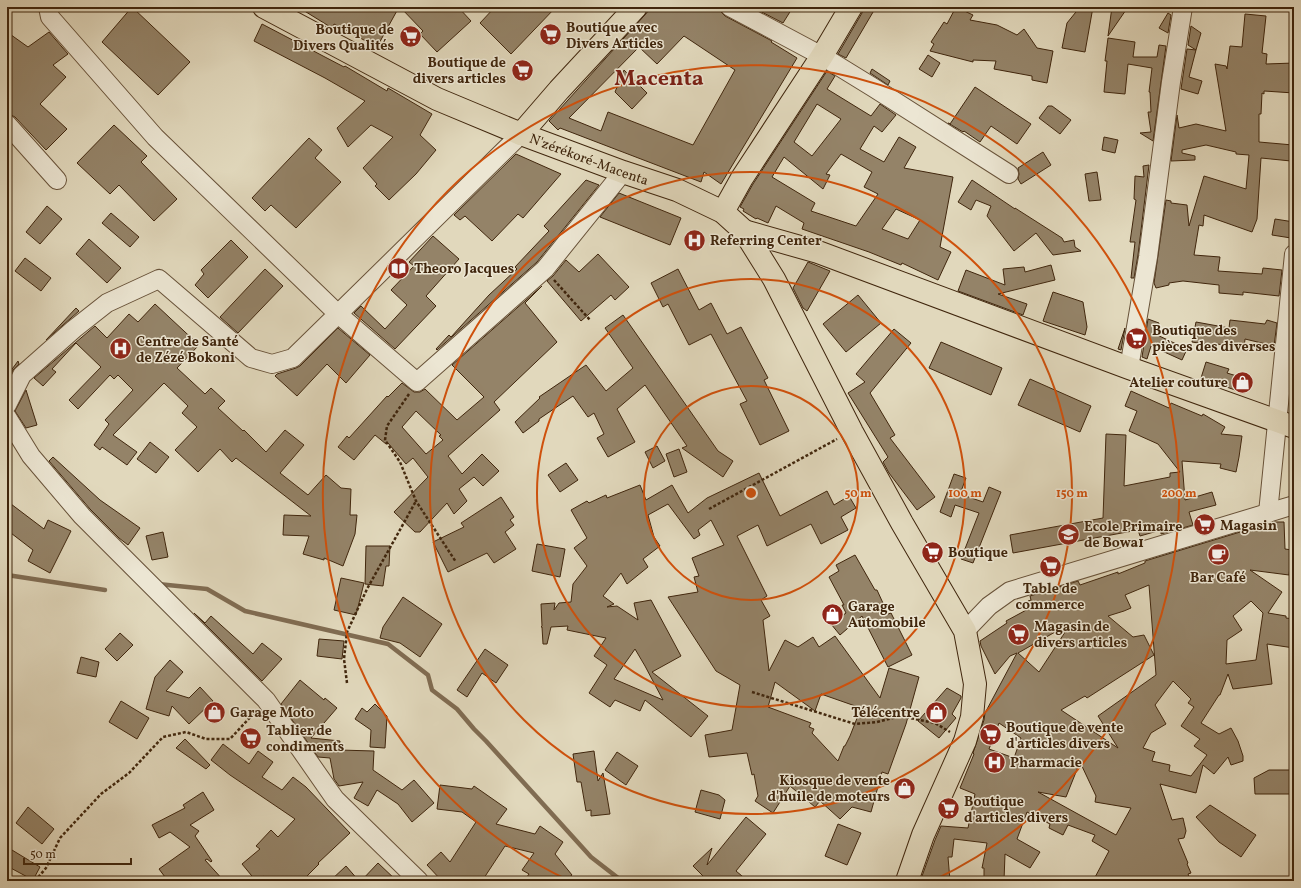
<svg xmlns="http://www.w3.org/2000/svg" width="1301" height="888" font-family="Vollkorn,serif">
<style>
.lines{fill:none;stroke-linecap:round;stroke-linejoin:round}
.stream{stroke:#806c52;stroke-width:4.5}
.building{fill:#948368;stroke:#40260d;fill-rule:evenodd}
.minor-casing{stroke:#685239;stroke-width:20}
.major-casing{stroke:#40260d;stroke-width:24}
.highway-casing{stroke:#40260d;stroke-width:24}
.path{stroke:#40260d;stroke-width:2.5;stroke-dasharray:3 2;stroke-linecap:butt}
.minor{stroke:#ece6d3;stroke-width:18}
.major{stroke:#e1d8bc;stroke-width:22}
.highway{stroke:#e1d8bc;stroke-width:22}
.ring{fill:none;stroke:#cf510c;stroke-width:2}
.labels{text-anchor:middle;stroke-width:3;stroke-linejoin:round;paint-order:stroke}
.poi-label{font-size:14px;font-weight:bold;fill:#40260d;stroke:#ece6d3;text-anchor:start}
.street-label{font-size:14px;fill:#40260d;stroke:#ece6d3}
.town-label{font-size:22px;font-weight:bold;fill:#7a1f14;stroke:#ece6d3}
.centre{fill:#cf510c;stroke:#ece6d3;stroke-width:2}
.ring-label{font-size:12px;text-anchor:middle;font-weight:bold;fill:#cf510c;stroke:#ece6d3;stroke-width:3;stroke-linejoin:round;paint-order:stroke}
</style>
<rect width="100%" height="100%" fill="#e1d8bc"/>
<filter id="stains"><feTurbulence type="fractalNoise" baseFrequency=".005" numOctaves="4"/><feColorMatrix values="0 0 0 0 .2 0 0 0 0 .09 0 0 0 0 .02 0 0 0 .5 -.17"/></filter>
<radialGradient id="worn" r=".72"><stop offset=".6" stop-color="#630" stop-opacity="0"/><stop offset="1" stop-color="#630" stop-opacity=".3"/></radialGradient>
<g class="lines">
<g class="stream">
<polyline points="7,575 105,590"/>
<polyline points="158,584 207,589 245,611 388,644 428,675 432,690 457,709 474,729 486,741 591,857 622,881"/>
</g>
</g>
<g class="building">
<polygon points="132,7 190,62 158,95 102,42"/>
<polygon points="298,7 399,7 377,47 334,24 332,28"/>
<polygon points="400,7 458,7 471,21 437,52 420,34 423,31"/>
<polygon points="495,7 556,7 511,54 480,23"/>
<path d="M652,7H720L721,12L725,16L772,41L771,42L797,58L721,184L704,172L701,182L560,128L558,130L549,121ZM684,36L735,70L693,145L608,112L601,131L569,118L639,47L657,64Z"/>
<polygon points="752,7 793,7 783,23"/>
<polygon points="863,7 876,7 846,58 838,54 862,13"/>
<polygon points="956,7 973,15 970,20 997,25 1017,35 1024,29 1037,48 1053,51 1047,83 1032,80 1032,76 994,69 996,61 973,60 973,62 930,51 934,44 931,42 944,22 947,24"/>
<polygon points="1080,7 1093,7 1085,52 1062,48 1067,23"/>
<polygon points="1112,7 1128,7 1108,36"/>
<polygon points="1168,13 1171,15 1168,33 1159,28"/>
<polygon points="1245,14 1266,16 1262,53 1267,54 1266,64 1294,63 1294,93 1264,91 1264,94 1262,93 1261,114 1259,114 1259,142 1293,145 1291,161 1261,158 1257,219 1252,232 1204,215 1203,226 1199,225 1194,255 1220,257 1218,271 1262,274 1263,268 1282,270 1279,296 1243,292 1243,295 1219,293 1219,285 1183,281 1169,283 1169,285 1156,288 1154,283 1166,200 1171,201 1171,203 1187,205 1189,226 1204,176 1246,189 1249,155 1236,154 1236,152 1206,145 1182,150 1182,153 1195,156 1195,160 1171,161 1177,115 1179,128 1196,124 1226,131 1215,64 1226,66 1227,69 1230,46 1242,47"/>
<polygon points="262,24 344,67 345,66 387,91 388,88 432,114 420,135 436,150 416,174 389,200 375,186 377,184 363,168 393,137 371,125 348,147 337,128 365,101 325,78 254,41"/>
<polygon points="1191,26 1201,33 1196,50 1188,45"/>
<polygon points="7,32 28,47 49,32 68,54 53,65 66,77 40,104 67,129 46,150 15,117 7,113"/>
<polygon points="1108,38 1135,42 1133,57 1157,57 1159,45 1166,46 1153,141 1140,133 1151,132 1148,112 1151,112 1150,92 1149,92 1152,68 1128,64 1125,94 1104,92 1107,61 1105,61"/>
<polygon points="1187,49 1196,50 1189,77 1202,81 1198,94 1181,89"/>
<polygon points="928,55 940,63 932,77 919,69"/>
<polygon points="872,69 890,81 888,85 870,73"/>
<polygon points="624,70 647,93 632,109 615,92"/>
<path d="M827,71L835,76L827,89L871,116L880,104L896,115L882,132L874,126L860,149L884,162L899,137L916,147L904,168L953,177L940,247L951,252L938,280L902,263L901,265L869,252L802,229L804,223L776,206L768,223L757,218L756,219L743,211L744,209L740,207L753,184ZM817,104L841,119L812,156L794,142ZM841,154L872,172L864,187L878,194L856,226L811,211L815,203L772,177L784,157L823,189L830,175L826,174ZM896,209L920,220L908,239L882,229Z"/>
<polygon points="975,87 1031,124 1017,144 991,126 980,142 964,131 963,132 948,123 950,124"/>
<polygon points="1048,106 1052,106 1071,120 1060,134 1039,118"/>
<polygon points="114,125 147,156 141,162 177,199 154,221 119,185 110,194 77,163"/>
<polygon points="1104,137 1118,140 1115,153 1102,150"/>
<polygon points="309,138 322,150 315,158 341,182 296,228 271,205 265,211 252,198"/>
<polygon points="1043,152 1051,165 1021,184 1018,179 1019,174 1018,168"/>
<polygon points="516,154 561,174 523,218 518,214 492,241 465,216 460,220 454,215"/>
<polygon points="1149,165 1138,255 1134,278 1131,278 1135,242 1130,242 1136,200 1134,199 1135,176 1144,177 1143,166"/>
<polygon points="1097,172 1101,200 1089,201 1085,174"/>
<polygon points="586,180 599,185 537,262 437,350 436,349 449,335 451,337 489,295 517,269 515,267 549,231 544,226"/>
<polygon points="972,180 1015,209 1015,208 1062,238 1064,242 1074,240 1075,247 1081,251 1053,255 1036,233 1014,251 987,216 991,206 976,200 971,210 958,202"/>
<polygon points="619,193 681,218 670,245 600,217"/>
<polygon points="47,206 62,219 40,244 26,232"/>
<polygon points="111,213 139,237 130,247 102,223"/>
<polygon points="1275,219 1294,222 1291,238 1272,235"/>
<polygon points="433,236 459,259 426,296 436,306 395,349 354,313 361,306 385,329 407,305 391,290 414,266 409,262"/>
<polygon points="89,239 121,268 107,283 76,254"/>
<polygon points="231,240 248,257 208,298 195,285 204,274 201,270"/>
<polygon points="598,254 629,287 615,300 611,295 581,321 547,281 553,276 566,260 579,272"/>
<polygon points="25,258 51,278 41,291 15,271"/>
<polygon points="808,262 830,271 807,311 803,308 793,288"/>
<polygon points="1051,265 1055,280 998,294 1027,304 1023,315 958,291 966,270 1005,285 1003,269 1024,267 1025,272"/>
<polygon points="265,269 283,286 238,333 220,317"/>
<polygon points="678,269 699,310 711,303 727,334 741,327 768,378 764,380 789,431 760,445 740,404 747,401 711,334 689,345 668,304 663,307 651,283"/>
<path d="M542,286L525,303L557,342L494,402L500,410L448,456L462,474L482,454L499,471L483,486L474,477L459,489L467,501L454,514L447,503L420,532H415L394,512L428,477L413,458L406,464L388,443L386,444L375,435L354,460L338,447L347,436L349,438L387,396L388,397L402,383L414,392H420L425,389L457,420L484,397L452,365ZM416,411L441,435L439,436L443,440L426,454L402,427Z"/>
<polygon points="1053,292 1083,302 1087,327 1085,335 1043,321"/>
<polygon points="858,295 881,323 846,352 823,324"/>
<polygon points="155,304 199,345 177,368 205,394 211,388 225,401 218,408 243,431 244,430 266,452 285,430 304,445 280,473 308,495 326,475 341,488 351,489 350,515 357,515 355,534 343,566 324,558 324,560 303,554 309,536 283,535 284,515 311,516 236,458 232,462 220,449 198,472 175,450 197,427 182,413 188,406 164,383 113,435 137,452 127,465 102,447 100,450 94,445 109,424 105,420 133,390 118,375 114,379 110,375 78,409 69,400 101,367 76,343 52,369 56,372 43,386 34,378 95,326 107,338 129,314 138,322"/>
<polygon points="76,308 79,311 46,340"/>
<polygon points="623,315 718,451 733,461 723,477 682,448 687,446 645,385 617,409 635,442 608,457 597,438 604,434 594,413 588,417 573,396 539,419 539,421 523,433 515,422 540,398 539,397 586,365 606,391 633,368 605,328"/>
<polygon points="1148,319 1159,323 1155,334 1187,349 1182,360 1151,346 1147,359 1142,357"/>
<polygon points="1230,320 1265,324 1267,320 1277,323 1274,346 1245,339 1244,348 1217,344 1217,346 1192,342 1196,322 1229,328"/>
<polygon points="338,328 370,355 346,383 327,364 297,396 275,376 277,374 296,368 300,366"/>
<polygon points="1125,328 1121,350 1118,349"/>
<polygon points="894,329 911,343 870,393 895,435 890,438 935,497 917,510 889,473 883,462 888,457 848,393 865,382 856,374"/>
<polygon points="941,342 1002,368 991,395 929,368"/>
<polygon points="18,361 19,364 13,370 7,382 7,376"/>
<polygon points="1206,362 1229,369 1227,373 1240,377 1238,391 1201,378"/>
<polygon points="1030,379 1091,406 1080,432 1018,405"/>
<polygon points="26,390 37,425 26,428 15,411"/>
<polygon points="1131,391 1169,408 1171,403 1202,416 1203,414 1225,427 1221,434 1242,436 1239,457 1236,472 1220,468 1221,464 1182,461 1185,500 1212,492 1216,505 1189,512 1193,525 1161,534 1161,530 1140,536 1138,530 1013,553 1010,535 1103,518 1106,434 1126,435 1124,486 1170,477 1170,473 1180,472 1158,444 1129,431 1137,411 1125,406"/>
<polygon points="150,442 169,457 156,473 137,459"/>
<polygon points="657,446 665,461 653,468 645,452"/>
<polygon points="679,449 687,472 674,477 666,454"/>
<polygon points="53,457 100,500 140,528 128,545 119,538 90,509 49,461"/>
<polygon points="566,463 578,480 560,492 548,475"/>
<path d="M759,473L780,516L827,491L834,505L849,496L856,508L841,517L848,530L821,544L811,524L767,546L758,525L737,536L767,596L761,600L770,616L763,620L769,671L785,640L798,647L813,637L819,647L835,636L880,698L889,668L919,677L906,724L888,774L882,772L871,812L852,807L840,819L820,801L815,807L790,786L773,813L755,801L758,796L754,774L752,775L747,753L709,757L705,735L732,730L740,685L716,671L668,597L698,592L694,577L699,576L692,558L724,545L711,520L698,530L700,535L694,539L668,504L648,515L654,537L660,546L643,559L648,567L627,584L621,573L603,596L614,604L607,607L617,606L638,620L634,603L651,600L681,656L652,672L708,716L691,737L645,700L640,711L615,700L610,707L589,693L607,665L594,656L606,638L567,630L568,626L551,627L547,644H543L542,627H541L542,626L541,604L555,603L554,610L559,603L571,602L573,584L587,566L574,548L587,538L571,510L587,501L589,503L606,495L607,498L640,485L646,500L672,485L688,513L707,498ZM635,649L645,666L663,700L614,679ZM775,682L815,711L821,694L861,708L850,736L845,746H844L838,761L812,733L814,729L809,727L811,723L768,707Z"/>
<polygon points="954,474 966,478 960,494 983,502 989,487 1001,492 973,563 961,559 979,513 955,505 951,517 940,512"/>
<polygon points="501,497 514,517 510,520 514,525 505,532 516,549 494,563 487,553 448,572 433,542 464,527 461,523"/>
<polygon points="11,504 44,529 48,520 71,531 50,573 28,561 33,550 7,530 7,510"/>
<path d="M1273,522H1284L1285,549L1292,550L1289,575L1250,570L1282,592L1268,613L1286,616V618L1294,619V648L1267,644L1272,684L1233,689L1228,674L1220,695H1219L1201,723L1219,734L1231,728L1238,741L1243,756V761L1231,765L1228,757L1214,774L1203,765L1196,793L1160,784L1172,820L1183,818L1186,831L1184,838L1178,839L1188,863L1187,864L1191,873L1188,874L1191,881H1093L1109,851L1092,841L1095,835L1068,825L1063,835L1049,828L1050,824L1027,812L1017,839L1040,852L1030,868L1005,854L1004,881H984V868H982L987,843L954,839L952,857H948L950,881H934V879H921L935,840L941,826L968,828L975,794L960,788L974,754L973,753L984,720L985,713L1017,653L1010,656L995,674L981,646L980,641L1007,623L1006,621L1030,608L1028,601L1031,600L1030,596L1078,581L1080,585L1118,572V574L1145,563V561ZM1149,585L1156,675L1098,716L1118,748L1061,710L1085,696L1087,698L1154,655L1144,635L1133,637L1108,616L1124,611L1131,608L1125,595ZM1251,601L1263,613L1256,660L1226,664L1227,640L1242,630L1233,616ZM1071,623L1039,672L1018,653ZM1173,681L1191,699L1188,703L1194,707L1181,726L1200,739L1194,746L1207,755L1191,776L1169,771L1170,765L1152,761L1155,752L1143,748L1151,733L1166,724L1155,705ZM999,723L1021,738L1014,758L989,749ZM1080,762L1096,796L1095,802L1131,808L1116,835L1038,792L1066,797Z"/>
<polygon points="163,532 168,557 152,560 146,536"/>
<polygon points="537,544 565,549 560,577 532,571"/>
<polygon points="366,546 390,546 389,566 386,566 383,586 365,584"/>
<polygon points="855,555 875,590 877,590 888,614 891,613 912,655 888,667 862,616 840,635 831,624 846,613 842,605 844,605 829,577 839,571 836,565"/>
<polygon points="341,578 364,583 356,615 334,610"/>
<polygon points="403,597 442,624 420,657 400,643 380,638 383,627"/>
<polygon points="194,613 205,623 211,616 253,654 262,643 282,659 262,681"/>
<polygon points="120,633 133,645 117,661 105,649"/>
<polygon points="319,639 344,641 342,659 317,656"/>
<polygon points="485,649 508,665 496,683 482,673 467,697 457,690"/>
<polygon points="81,657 99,662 96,677 77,673"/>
<polygon points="170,660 183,672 166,691 189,698 200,687 213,701 189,724 172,706 169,716 146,709 155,677"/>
<polygon points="300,680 324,700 325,698 337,708 311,738 340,741 339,750 374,751 373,770 402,790 414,780 434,803 412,822 398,804 377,790 368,806 354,798 363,782 339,786 334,779 330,758 318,757 281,704"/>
<polygon points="947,688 961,696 961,698 952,714 956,718 939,738 918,721"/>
<polygon points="121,701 149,718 137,739 109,722"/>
<polygon points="375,704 387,716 385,748 370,747 371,730 355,719 362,708 367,712"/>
<polygon points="185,739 210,765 206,769 176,748"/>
<polygon points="223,744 249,764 258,751 273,762 262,777 282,790 293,777 306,787 350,833 318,863 319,864 302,881 268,881 264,876 258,881 256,881 242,864 260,849 256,846 271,830 278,837 295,819 230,775 211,760"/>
<polygon points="594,751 598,781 603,773 610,814 591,816 591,810 586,811 581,782 577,782 573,754"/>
<polygon points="617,752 638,766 626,785 605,770"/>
<polygon points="1269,770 1293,770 1294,794 1255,794 1254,778"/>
<polygon points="440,785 472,789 474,786 507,809 496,824 535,834 540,826 563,842 555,854 572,875 565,881 524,881 529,874 522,870 534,853 505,846 482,881 442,881 427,865 441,852 450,862 476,822 462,812 437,809"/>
<polygon points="701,790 719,795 725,800 720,819 695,812"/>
<polygon points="203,792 214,810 190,825 199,831 195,836 212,861 211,862 207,859 205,860 224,881 168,881 159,869 190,847 170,832 159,838 152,825 185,808 183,805"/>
<polygon points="1210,805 1256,835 1241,857 1219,842 1196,817"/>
<polygon points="28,807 54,829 42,844 16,823"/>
<polygon points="746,817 766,834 736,871 748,881 708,881 693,866 712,848 707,865"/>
<polygon points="838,824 861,833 847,865 825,856"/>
<polygon points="7,847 40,867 33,880 7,866"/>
<polygon points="378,863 397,881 361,881"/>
<polygon points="346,866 359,881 330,881"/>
</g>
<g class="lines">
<defs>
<g id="minor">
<polyline points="730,7 822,56 874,88 1009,174"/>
<polyline points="7,124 57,180"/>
<polyline points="521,134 338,314 417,382 545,269 623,172"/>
<polyline points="1129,368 1148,257 1171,82 1183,7"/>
<polyline points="7,405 22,375 74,329 107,303 159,279 251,358 272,364 293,358 338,314 155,137 50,17 48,7"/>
<polyline points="7,417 31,456 82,516 266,700 335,799 419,881"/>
<polyline points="1268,513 1294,254"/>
<polyline points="965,631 989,606 1010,591 1294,505"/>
</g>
<g id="major">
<polyline points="264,7 437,99 521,134"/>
<polyline points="723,212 742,178 822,56 851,7"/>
<polyline points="744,231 818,252 1129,368 1294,427"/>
</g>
<g id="highway">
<path id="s1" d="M636,7L559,90L521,134L623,172L677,190L723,212L744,231L774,279L852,432L902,523L965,631L975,684L972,717L965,741L923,835L907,881"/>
</g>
</defs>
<use href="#minor" class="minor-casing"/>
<use href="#major" class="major-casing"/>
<use href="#highway" class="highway-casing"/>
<g class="path">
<polyline points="554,280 590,320"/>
<polyline points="409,394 387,426 385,440 400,462 416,501 456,562"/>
<polyline points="709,509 837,439"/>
<polyline points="347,683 344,659 347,632 367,589 416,501"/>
<polyline points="752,692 855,724 877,722 900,716 935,723 950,732"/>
<polyline points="35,881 46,868 60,838 101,794 129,773 163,737 186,732 206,739 230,739 255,712"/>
</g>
<use href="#minor" class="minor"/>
<use href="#major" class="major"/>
<use href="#highway" class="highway"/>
</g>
<g class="ring">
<circle cx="751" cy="493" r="107"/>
<circle cx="751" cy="493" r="214"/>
<circle cx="751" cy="493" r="321"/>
<path d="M570 881A428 428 0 1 1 932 881"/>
</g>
<defs>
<symbol id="supermarket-disc" viewBox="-11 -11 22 22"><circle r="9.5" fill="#8f2418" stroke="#ece6d3"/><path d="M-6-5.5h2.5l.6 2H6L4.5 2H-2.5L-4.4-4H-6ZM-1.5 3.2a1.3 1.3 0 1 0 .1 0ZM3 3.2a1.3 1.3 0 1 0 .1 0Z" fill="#fff"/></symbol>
<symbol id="hospital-disc" viewBox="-11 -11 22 22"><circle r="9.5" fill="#8f2418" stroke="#ece6d3"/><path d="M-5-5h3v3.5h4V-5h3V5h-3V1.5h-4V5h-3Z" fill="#fff"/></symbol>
<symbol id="library-disc" viewBox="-11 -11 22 22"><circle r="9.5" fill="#8f2418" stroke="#ece6d3"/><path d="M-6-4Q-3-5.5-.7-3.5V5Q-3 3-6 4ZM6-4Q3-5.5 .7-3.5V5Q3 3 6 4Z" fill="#fff"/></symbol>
<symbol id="shop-disc" viewBox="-11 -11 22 22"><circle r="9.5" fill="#8f2418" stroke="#ece6d3"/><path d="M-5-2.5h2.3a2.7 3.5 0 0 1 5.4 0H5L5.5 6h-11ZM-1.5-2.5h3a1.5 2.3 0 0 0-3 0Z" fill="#fff"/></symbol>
<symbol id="school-disc" viewBox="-11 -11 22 22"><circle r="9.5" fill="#8f2418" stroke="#ece6d3"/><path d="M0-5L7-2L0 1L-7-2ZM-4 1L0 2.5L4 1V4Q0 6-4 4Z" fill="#fff"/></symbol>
<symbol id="cafe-disc" viewBox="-11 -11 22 22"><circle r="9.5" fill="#8f2418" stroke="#ece6d3"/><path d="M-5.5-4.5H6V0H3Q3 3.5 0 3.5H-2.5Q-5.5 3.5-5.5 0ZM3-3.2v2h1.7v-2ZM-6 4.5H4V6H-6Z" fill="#fff"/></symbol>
</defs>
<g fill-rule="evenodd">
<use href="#supermarket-disc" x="538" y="22" width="25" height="25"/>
<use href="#supermarket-disc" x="398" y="24" width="25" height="25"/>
<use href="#supermarket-disc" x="510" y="58" width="25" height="25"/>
<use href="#hospital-disc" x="682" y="228" width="25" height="25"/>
<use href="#library-disc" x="386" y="256" width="25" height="25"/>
<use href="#supermarket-disc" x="1124" y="326" width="25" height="25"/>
<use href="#hospital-disc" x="108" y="336" width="25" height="25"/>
<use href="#shop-disc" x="1230" y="370" width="25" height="25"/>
<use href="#supermarket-disc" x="1192" y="512" width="25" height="25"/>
<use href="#school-disc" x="1056" y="522" width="25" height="25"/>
<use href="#supermarket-disc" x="920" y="540" width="25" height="25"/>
<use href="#cafe-disc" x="1206" y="542" width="25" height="25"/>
<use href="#supermarket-disc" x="1038" y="554" width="25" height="25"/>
<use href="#shop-disc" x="820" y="602" width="25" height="25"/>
<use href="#supermarket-disc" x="1006" y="622" width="25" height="25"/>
<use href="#shop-disc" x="202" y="700" width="25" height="25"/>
<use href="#shop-disc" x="924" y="700" width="25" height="25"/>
<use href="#supermarket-disc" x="978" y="722" width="25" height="25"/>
<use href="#supermarket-disc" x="238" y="726" width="25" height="25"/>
<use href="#hospital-disc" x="982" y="750" width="25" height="25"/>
<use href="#shop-disc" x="892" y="776" width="25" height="25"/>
<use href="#supermarket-disc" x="936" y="796" width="25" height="25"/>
</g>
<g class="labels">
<g class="poi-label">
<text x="566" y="32">Boutique avec<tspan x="566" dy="16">Divers Articles</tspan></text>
<text x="394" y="34" text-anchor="end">Boutique de<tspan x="394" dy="16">Divers Qualités</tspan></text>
<text x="506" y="67" text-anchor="end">Boutique de<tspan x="506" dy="16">divers articles</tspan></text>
<text x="710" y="245">Referring Center</text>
<text x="414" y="273">Theoro Jacques</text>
<text x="1152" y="335">Boutique des<tspan x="1152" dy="16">pièces des diverses</tspan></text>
<text x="136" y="346">Centre de Santé<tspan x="136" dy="16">de Zézé Bokoni</tspan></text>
<text x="1228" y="387" text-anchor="end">Atelier couture</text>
<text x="1220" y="530">Magasin</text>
<text x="1084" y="531">Ecole Primaire<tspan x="1084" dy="16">de Bowa1</tspan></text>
<text x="948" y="557">Boutique</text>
<text x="1218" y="582" text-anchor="middle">Bar Café</text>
<text x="1050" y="593" text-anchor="middle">Table de<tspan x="1050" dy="16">commerce</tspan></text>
<text x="848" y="611">Garage<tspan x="848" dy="16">Automobile</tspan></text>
<text x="1034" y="631">Magasin de<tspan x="1034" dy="16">divers articles</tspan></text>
<text x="230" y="717">Garage Moto</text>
<text x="920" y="717" text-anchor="end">Télécentre</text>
<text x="1006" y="732">Boutique de vente<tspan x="1006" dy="16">d'articles divers</tspan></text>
<text x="266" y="735">Tablier de<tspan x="266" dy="16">condiments</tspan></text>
<text x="1010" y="767">Pharmacie</text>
<text x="890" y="785" text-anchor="end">Kiosque de vente<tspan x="890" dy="16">d'huile de moteurs</tspan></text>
<text x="964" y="806">Boutique<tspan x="964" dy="16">d'articles divers</tspan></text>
</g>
<g class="street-label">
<text dy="5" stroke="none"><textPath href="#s1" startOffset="244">N'zérékoré-Macenta</textPath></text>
</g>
<g class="town-label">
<text x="659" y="85">Macenta</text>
</g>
</g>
<circle cx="751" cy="493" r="6" class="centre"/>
<g class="ring-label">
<text x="858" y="497">50 m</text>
<text x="965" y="497">100 m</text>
<text x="1072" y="497">150 m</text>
<text x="1179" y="497">200 m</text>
</g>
<rect width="1301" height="888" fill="none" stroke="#e1d8bc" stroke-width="24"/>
<rect x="8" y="8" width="1285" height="872" fill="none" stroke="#40260d" stroke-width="2"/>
<rect x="12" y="12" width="1277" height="864" fill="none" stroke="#40260d"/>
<path d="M24 858v6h107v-6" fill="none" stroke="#40260d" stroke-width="2"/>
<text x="30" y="858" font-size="12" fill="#40260d" stroke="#ece6d3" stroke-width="3" paint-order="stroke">50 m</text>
<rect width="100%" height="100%" filter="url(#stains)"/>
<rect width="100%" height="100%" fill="url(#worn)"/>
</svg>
